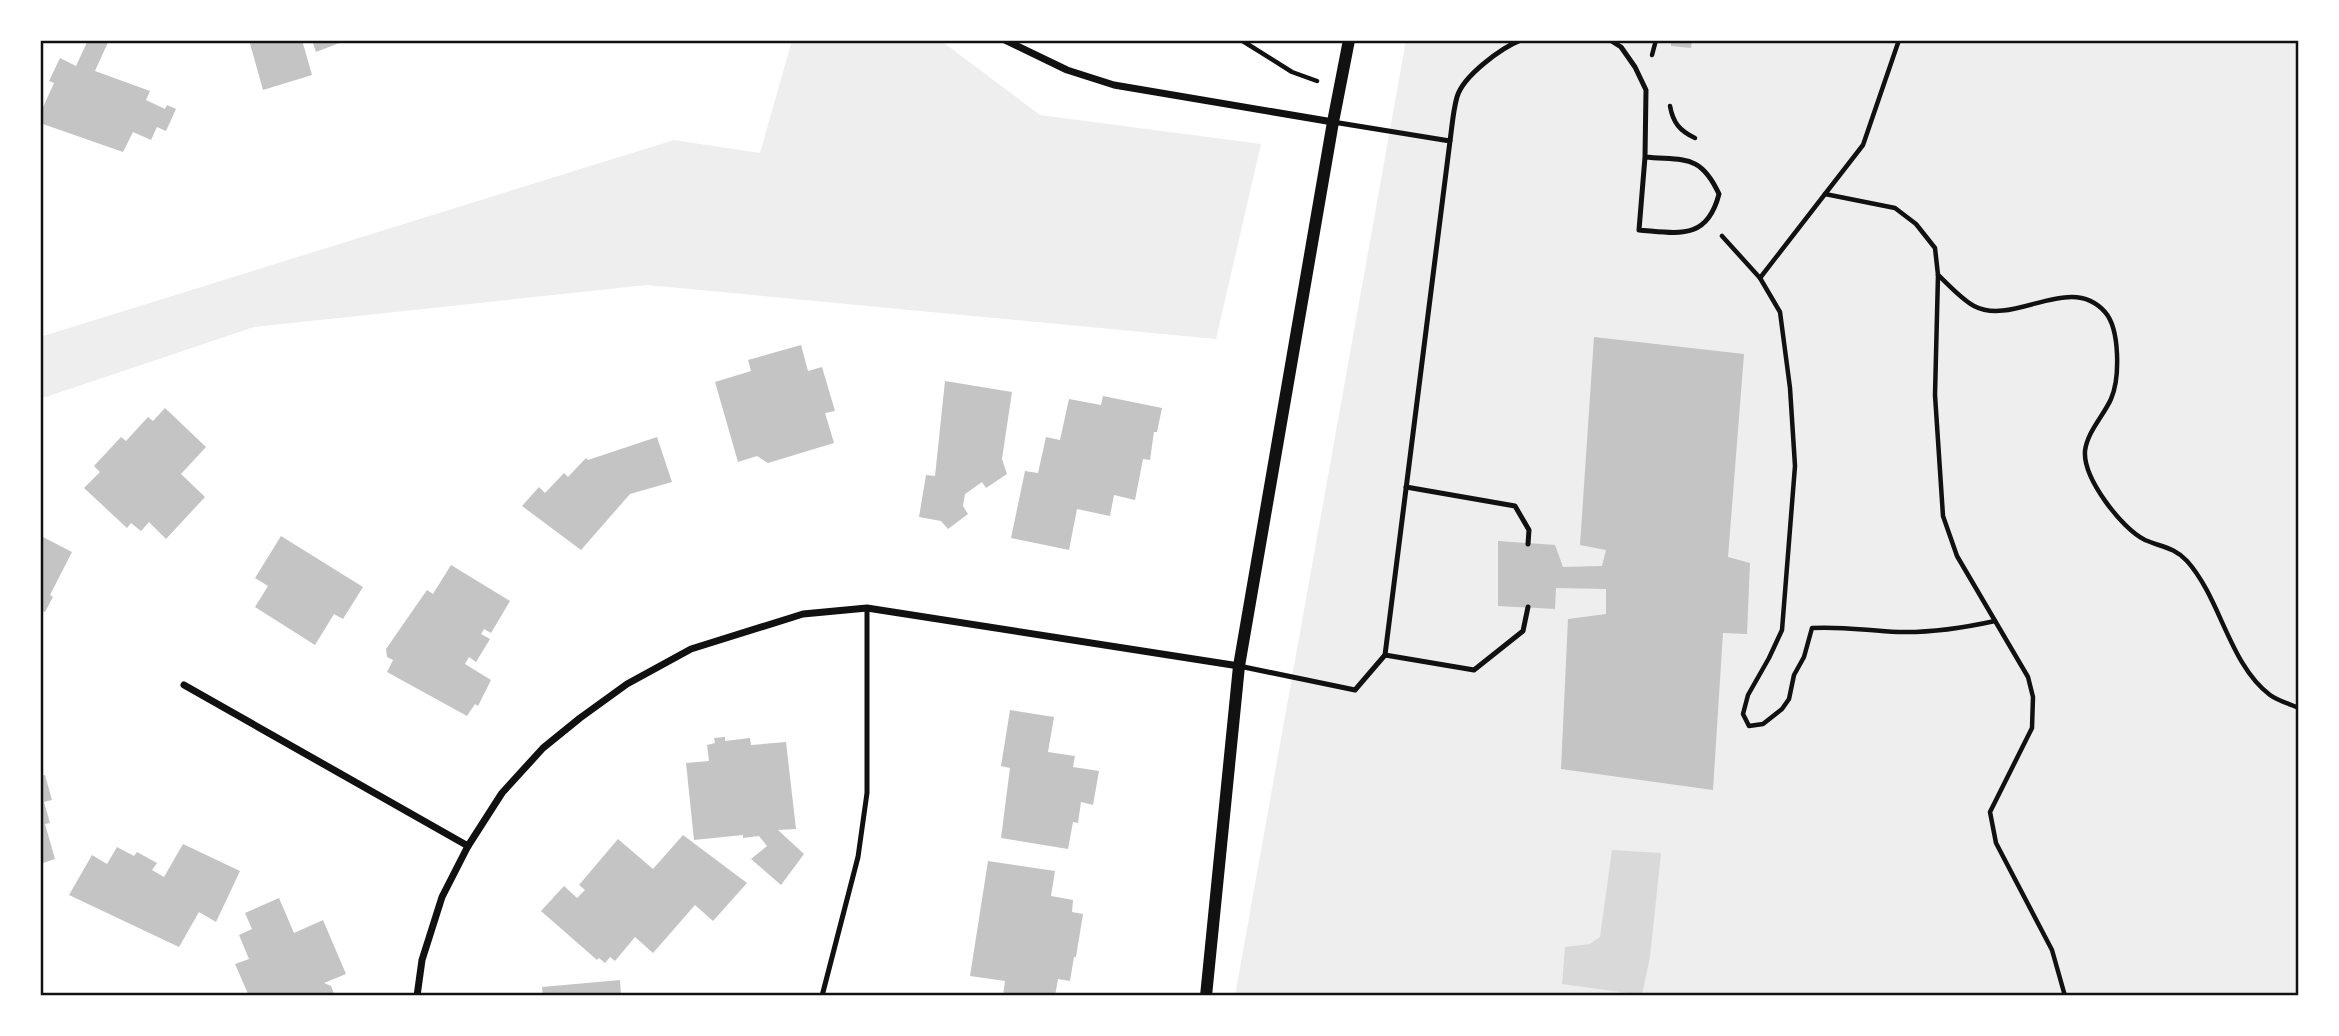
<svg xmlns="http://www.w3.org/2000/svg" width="2339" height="1036" font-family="'Public Sans',sans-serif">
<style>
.green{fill:#eee}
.water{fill:#d9d9d9}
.building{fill:#c4c4c4}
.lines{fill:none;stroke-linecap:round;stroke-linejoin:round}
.path{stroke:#111;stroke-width:4.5}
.service{stroke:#111;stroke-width:5}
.minor{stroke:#111;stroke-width:7}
.tertiary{stroke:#111;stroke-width:12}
.neatline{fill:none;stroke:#111;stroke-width:2.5}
</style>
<rect width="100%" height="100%" fill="#fff"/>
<g class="green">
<polygon points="792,40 940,40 1040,115 1261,144 1216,339 647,285 254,327 40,399 40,337 674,140 760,153"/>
<polygon points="1406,40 2299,40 2299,996 1235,996"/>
</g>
<polygon class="water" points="1612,850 1661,853 1650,957 1642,995 1562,984 1565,947 1590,944 1600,937"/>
<g class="building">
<polygon points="88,40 109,40 95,71 150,91 146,100 165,109 167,105 176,109 166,131 157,127 151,140 133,132 123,152 40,123 40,114 54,83 49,81 60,58 76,66"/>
<polygon points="249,40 302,40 312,75 263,90"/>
<polygon points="312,40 347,40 316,52"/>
<polygon points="1671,40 1692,40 1691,48 1671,46"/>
<polygon points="1594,337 1744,354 1728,557 1750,563 1747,634 1723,633 1713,790 1561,769 1568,619 1606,614 1606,589 1556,588 1555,609 1498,606 1498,541 1555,545 1563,567 1602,566 1606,550 1580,545"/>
<polygon points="801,345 808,371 822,367 835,411 825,413 834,443 768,463 757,456 738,462 715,382 751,371 748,360"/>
<polygon points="945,381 1012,392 1002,459 1007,474 986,488 982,482 965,494 963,506 968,514 948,529 941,521 919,517 926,475 935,476"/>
<polygon points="1103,396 1162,408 1157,432 1154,432 1150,460 1143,459 1135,500 1114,495 1110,516 1077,509 1069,550 1011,538 1025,471 1038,473 1046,437 1060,440 1069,399 1101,405"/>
<polygon points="165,408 206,447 181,474 205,497 166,539 149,522 141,531 131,523 127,528 84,488 100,472 94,466 121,437 126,441 148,417 153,421"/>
<polygon points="657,437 672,482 630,494 581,550 522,506 539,487 545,493 564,473 568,477 586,458 588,460"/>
<polygon points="281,536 363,587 343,619 334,614 315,645 255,607 268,586 255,578"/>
<polygon points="43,537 72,552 50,595 53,597 45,612 40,610 40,543"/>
<polygon points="451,565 510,601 491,633 484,629 481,634 490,639 476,662 469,657 465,664 491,680 478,706 475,704 467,716 387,672 393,660 387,657 386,649 427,590 433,594"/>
<polygon points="1010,710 1054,717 1048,752 1075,756 1073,767 1099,771 1093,805 1081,802 1078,823 1073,822 1068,849 1001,838 1010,768 1001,766"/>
<polygon points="725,737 725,741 750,738 751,745 786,742 796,829 778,830 804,854 781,885 751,859 767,846 759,836 743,838 743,835 694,840 686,763 709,761 707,745 715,743 714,738"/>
<polygon points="45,775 52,800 44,802 50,823 45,824 55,859 40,864 40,776"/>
<polygon points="683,835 747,883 713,921 695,905 653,953 635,937 615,961 610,957 605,963 599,958 597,960 541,911 564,886 577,898 585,890 579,885 618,839 653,869"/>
<polygon points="183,844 240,871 216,922 199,912 179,947 69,895 92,855 107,864 117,847 134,856 137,852 157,863 152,870 164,877"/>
<polygon points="988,861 1055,871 1051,896 1073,900 1072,912 1083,914 1076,957 1074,957 1070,981 1058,979 1055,996 1003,996 1005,981 970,976"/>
<polygon points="279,898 294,933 323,920 346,974 324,983 331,986 335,996 249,996 235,964 249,959 239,935 252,929 245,913"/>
<polygon points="620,980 621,996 543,996 542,987"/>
</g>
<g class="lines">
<g class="path">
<polyline points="1241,40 1292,72 1317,81"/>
<polyline points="1652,55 1656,40"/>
<path d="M1670,106C1673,123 1680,131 1695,138"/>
<polyline points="1825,194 1895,208 1916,224 1935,248 1938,275 1935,395 1943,516 1957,556 2028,677 2033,697 2032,728 1990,812 1996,843 2052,950 2065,996"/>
<path d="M1722,236L1760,278L1780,312L1790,388L1795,466L1782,630L1769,658L1748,695L1743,714L1749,726L1763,724L1782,709L1789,699L1794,675L1804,657L1812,628C1842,626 1869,631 1898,632C1931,633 1963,628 1995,621"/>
<path d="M1938,275C1949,285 1961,299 1974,306C2014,327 2070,272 2105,312C2120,329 2120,378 2111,399C2104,415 2087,432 2085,451C2083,478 2121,528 2145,540C2161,547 2174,547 2187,561C2221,599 2229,664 2270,695C2278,701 2290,704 2299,708"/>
<polyline points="1760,278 1863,145 1899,40"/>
</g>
<g class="service">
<path d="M1610,40L1621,47L1635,67L1646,90L1645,157L1639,230C1678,233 1707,241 1719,194C1700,153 1684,161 1645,157"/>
<path d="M1450,141C1452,127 1453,111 1457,97C1463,76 1501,48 1521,40"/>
<polyline points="1406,487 1515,506 1529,530 1528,544"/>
<polyline points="1385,655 1474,670 1523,631 1528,607"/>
<polyline points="1239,666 1355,690 1385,655 1450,141 1333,122"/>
<polyline points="822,996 858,857 867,793 867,608"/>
</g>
<g class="minor">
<polyline points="1005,40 1067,70 1114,85 1333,122"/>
<polyline points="184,685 468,846"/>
<polyline points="417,996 422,960 442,897 468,846 502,793 543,748 580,718 627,684 691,649 803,614 867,608 1239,666"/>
</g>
<polyline class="tertiary" points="1206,996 1239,666 1333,122 1349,40"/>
</g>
<rect width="2339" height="1036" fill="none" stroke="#ffffff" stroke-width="84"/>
<rect x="42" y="42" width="2255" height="952" class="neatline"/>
</svg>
